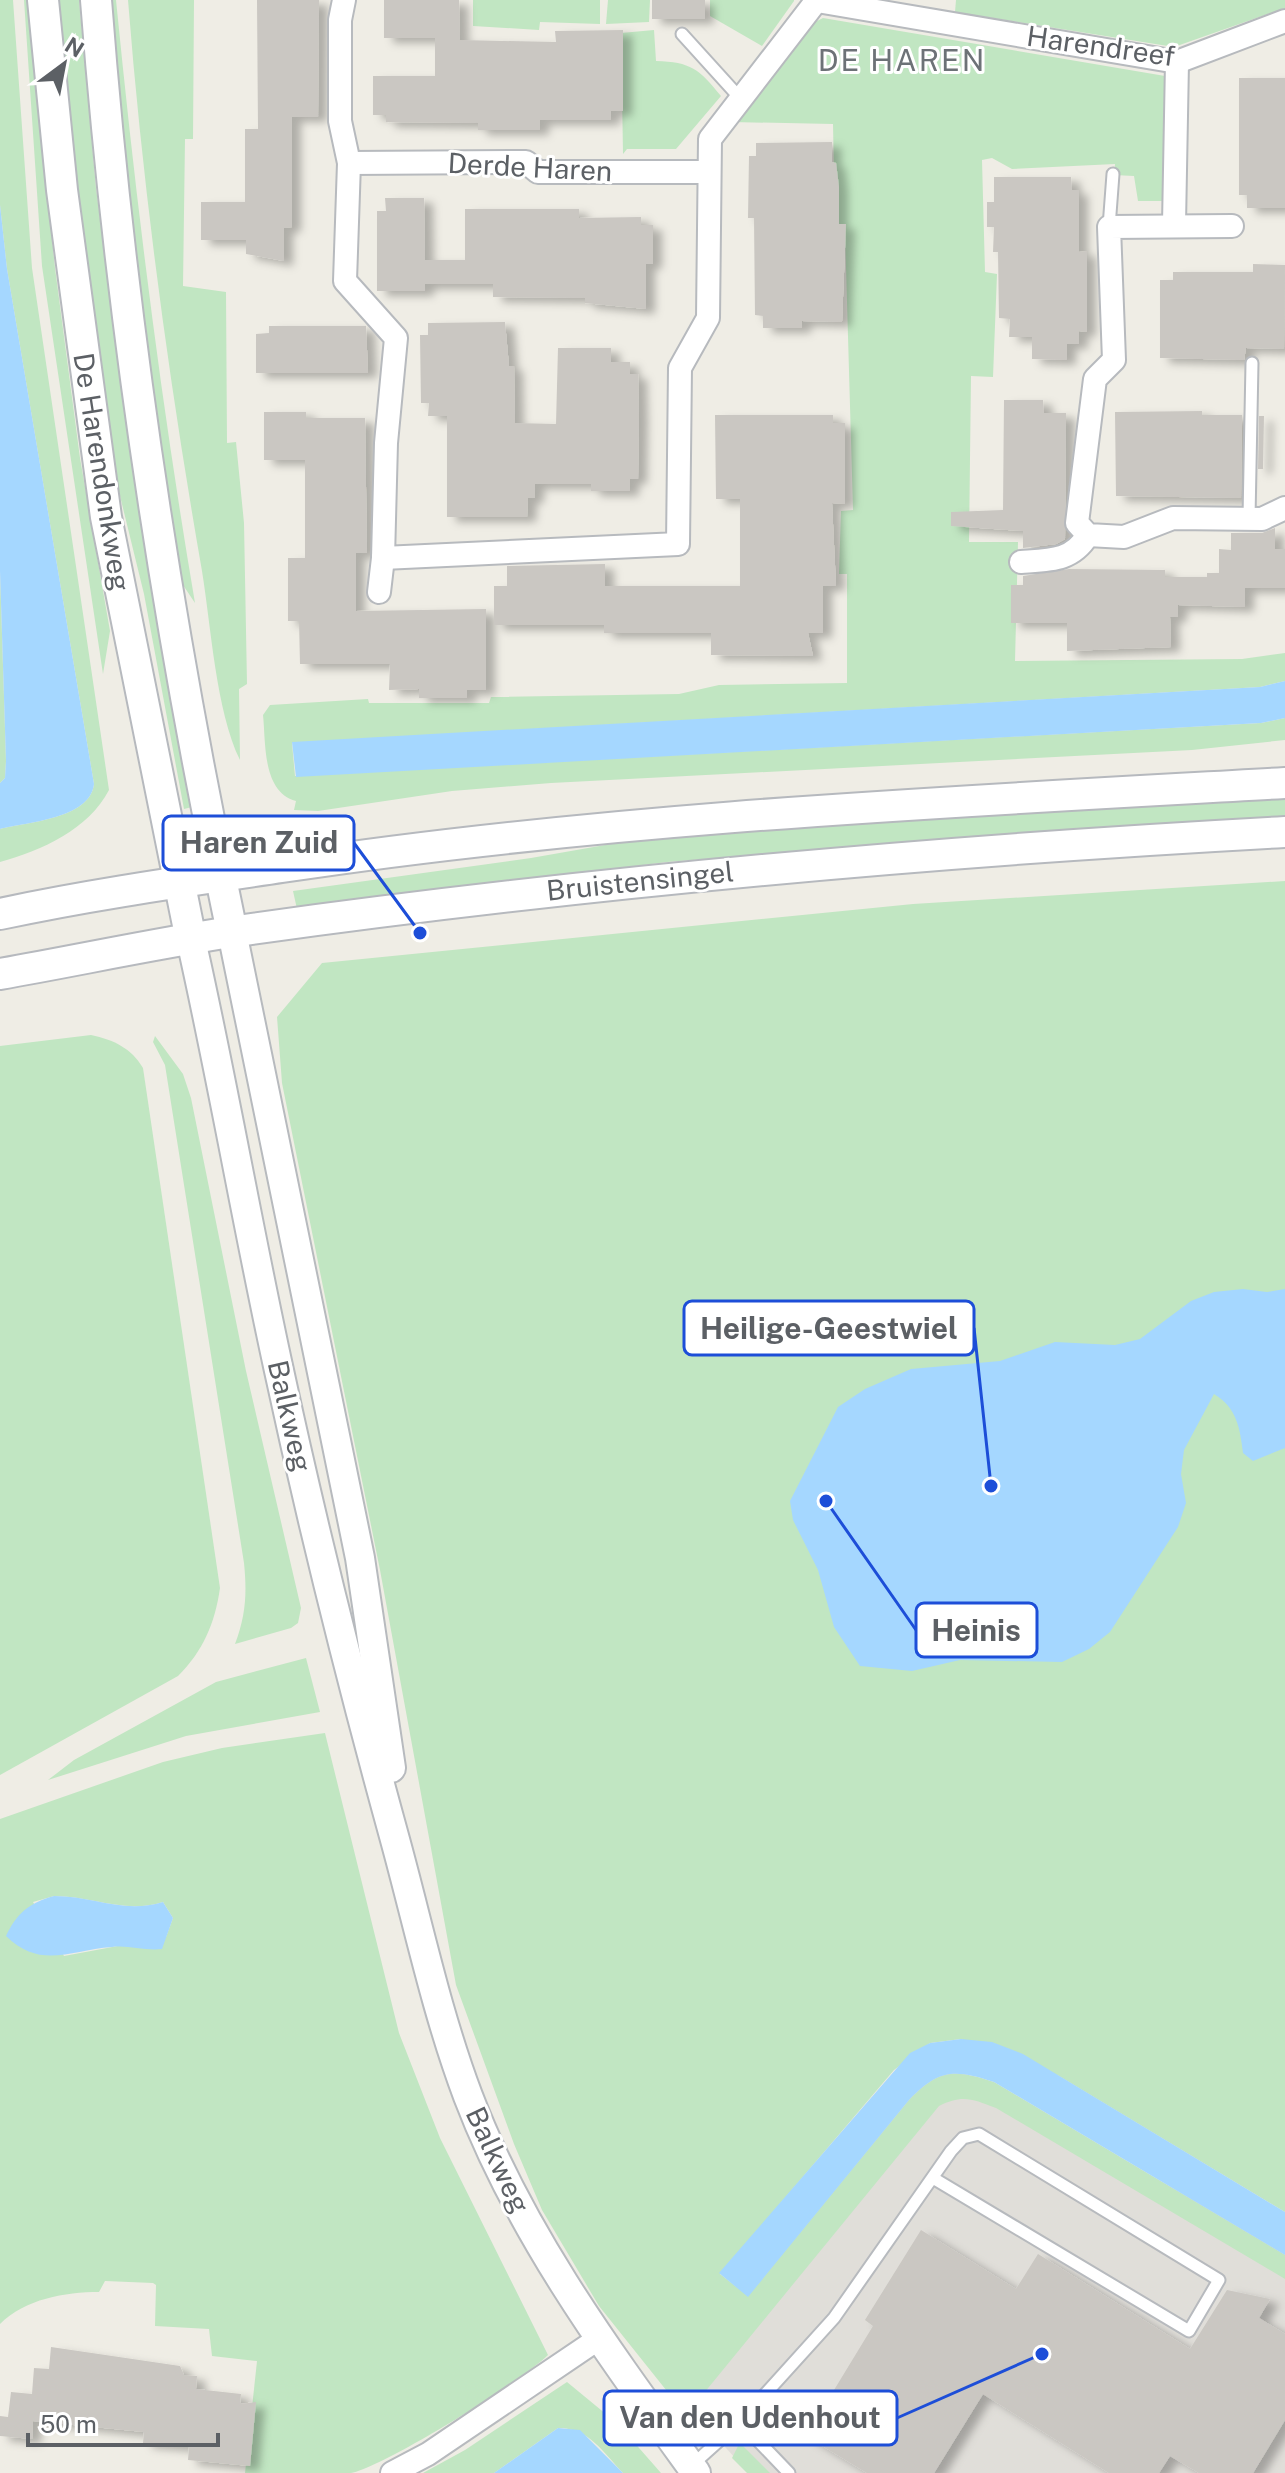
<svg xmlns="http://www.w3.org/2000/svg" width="1285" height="2473" font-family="'Public Sans',sans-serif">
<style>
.industrial{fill:#e0ded9}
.green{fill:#c1e6c2;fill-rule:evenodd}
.water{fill:#a5d7ff}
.building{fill:#cac7c2;filter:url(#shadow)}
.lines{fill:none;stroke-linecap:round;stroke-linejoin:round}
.service-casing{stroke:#b7babe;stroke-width:15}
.minor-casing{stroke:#b7babe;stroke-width:26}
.tertiary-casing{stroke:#b7babe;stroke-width:32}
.secondary-casing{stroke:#b6b9be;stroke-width:34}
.service{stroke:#fff;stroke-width:11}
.minor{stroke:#fff;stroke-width:22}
.tertiary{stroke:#fff;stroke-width:28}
.secondary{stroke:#fff;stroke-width:30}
.labels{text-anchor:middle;stroke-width:6;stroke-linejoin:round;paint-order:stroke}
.street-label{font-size:28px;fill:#5c6065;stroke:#fff}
.neighbourhood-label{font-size:30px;letter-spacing:2px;fill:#6d7277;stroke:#fff}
.leader{fill:none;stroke:#1d4ed8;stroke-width:3}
.callout-dot{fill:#1d4ed8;stroke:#fff;stroke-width:3}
.callout{fill:#fff;stroke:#1d4ed8;stroke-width:3}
.callout-label{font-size:30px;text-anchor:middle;font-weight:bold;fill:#5c6065}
</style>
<defs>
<filter id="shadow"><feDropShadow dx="9" dy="5" stdDeviation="4" flood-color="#0004"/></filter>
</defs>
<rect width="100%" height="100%" fill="#efede5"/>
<polygon class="industrial" points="917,2047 1285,2250 1285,2473 749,2473 665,2382"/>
<g class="green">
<path d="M0,0H13L32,268L109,790C89,829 41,851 0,862V829C27,822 90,819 94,784L7,269L0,205Z"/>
<polygon points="24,0 28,0 55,268 80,458 110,631 103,674 42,266"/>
<polygon points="56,0 79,0 96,188 130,449 192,807 184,809 144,594 109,451 74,190"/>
<path d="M106,0H116C136,202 161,403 195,603L179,579L158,447Z"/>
<path d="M128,0H194L193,139H185L183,286L226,292L227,443L236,442L244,523L247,684L239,689L240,760C216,711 211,626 202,571C169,382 143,191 128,0Z"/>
<polygon points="473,0 600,0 600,24 540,22 539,30 473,26"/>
<polygon points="608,0 650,0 649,22 606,24"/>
<polygon points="710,0 794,0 794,1 762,46 710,16"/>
<polygon points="956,0 1285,0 1285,8 1174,47 955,12"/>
<path d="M823,18L1165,76L1168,201H1138L1134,176L1114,175L1115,164L1012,169L992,158L982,160L985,272L997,274L993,377L971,376L969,542H1018L1015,661L1242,659L1285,653V681L1260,687L292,743L295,776L1261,723L1285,718V740L1192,750L551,783L452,791L318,811L294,810L296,801C262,792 266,743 263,715L270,705L368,699L369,703H489L491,697L679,694L719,685L847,683V574H839L841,511L853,510L845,232L835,225L833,124L732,122L811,24Z"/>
<path d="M654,30L656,61C691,62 699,69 721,96L676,149H627L623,154L621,33Z"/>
<polygon points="0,571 6,761 5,778 0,783"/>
<polygon points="1285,795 1285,819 1102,827 667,862 297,909 293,891 531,858 662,835"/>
<path d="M1285,881V2212L1059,2076L961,2039L930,2043L894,2070L720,2274L748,2296L909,2100C939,2069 954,2069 994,2082L1285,2255V2279L996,2108C973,2099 962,2094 939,2106L686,2415L599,2306L542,2210L514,2144L456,1985L380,1570L282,1083L277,1017L322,963L913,904Z"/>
<path d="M91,1035C114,1040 131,1048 143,1068L220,1588C215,1623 203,1651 178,1676L0,1775V1046Z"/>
<path d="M155,1036L183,1074L191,1098L246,1371L301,1608L298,1623L291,1628L235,1644C246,1615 247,1593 244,1563L165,1065L153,1042Z"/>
<polygon points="306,1658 320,1712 186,1736 48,1780 74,1760 216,1682"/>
<path d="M325,1733L399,2033L440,2138L548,2355C522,2381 385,2466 351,2473C321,2473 277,2473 245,2473L257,2361L212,2356L209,2329L155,2326L156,2285L153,2283L105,2281L99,2292C65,2292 25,2299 0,2324V1819L163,1762L222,1748ZM54,1896C92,1896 125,1914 163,1902L173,1918L166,1937L64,1956L33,1902Z"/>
<path d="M567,2382L618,2424L661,2473H623C604,2453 588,2427 558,2428L494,2473H423L465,2450Z"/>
<polygon points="739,2444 742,2445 770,2473 747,2473 732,2458"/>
</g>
<g class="water">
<path d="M0,205L7,269L94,784C90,819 27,822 0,829V783L5,778L6,761L0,571Z"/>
<polygon points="1285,681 1285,718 1261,723 296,777 292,742 1260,687"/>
<path d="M1243,1289L1267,1292L1285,1289V1448L1253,1461L1243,1453C1240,1428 1237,1408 1214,1394L1184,1450L1181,1474L1186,1503L1178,1527L1110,1632L1089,1649L1062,1662L960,1660L912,1671L860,1666L834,1627L818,1570L793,1520L790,1501L838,1407L865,1389L911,1369L1000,1361L1055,1342L1115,1345L1140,1339L1191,1301L1214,1292Z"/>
<path d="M54,1896C94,1896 123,1914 163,1902L173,1918L162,1949C145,1951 128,1945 112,1947C70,1950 41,1970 6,1936C17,1913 29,1903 54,1896Z"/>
<path d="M961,2039L992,2042L1023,2054L1285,2212V2255L994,2082C954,2069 939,2069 909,2100L748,2297L719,2273L910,2053L930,2043Z"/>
<polygon points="558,2428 580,2430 623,2473 494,2473"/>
</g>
<g class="building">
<polygon points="257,0 319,0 318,117 292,117 292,227 284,228 284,261 246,254 246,240 201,240 201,202 245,202 245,129 258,129"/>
<polygon points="384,0 459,0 460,40 556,42 555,31 623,30 623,111 611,111 611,120 540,120 540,130 478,130 478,123 386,122 386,115 373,115 373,76 435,76 435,38 384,38"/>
<rect x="652" y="0" width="53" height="19"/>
<polygon points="1239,78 1285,78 1285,208 1247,208 1247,195 1239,195"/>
<polygon points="832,142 832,162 836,163 839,187 839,224 846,224 842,322 802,321 802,328 763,328 763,316 755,315 754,218 748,218 749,156 756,156 756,143"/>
<polygon points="994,177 1071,177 1072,190 1079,190 1079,252 1087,251 1087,332 1079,331 1079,344 1067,344 1067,360 1032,359 1032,337 1009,337 1010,319 999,318 998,252 993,252 994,227 987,227 987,202 994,202"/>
<polygon points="385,198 424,198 425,260 465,260 465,209 579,209 579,218 641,217 641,225 653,225 653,264 646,264 646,309 585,303 585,298 493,297 493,284 425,284 425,291 377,291 377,211 386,211"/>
<polygon points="1253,264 1285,265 1284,349 1246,348 1244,360 1160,358 1160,280 1173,280 1173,272 1253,272"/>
<polygon points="505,322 509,366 514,366 515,423 556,424 558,348 611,348 611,362 630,362 630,374 638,374 639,417 638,479 630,479 630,491 591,491 591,484 535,484 535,498 528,498 527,517 447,517 447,416 428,416 429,403 421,403 420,335 428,335 428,323"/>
<polygon points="269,326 366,326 368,373 256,373 256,334 269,333"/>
<polygon points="1004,400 1043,400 1044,413 1066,413 1065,539 1056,544 1023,548 1023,531 951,526 951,512 1003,510"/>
<polygon points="1202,411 1202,415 1242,415 1241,498 1116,496 1115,412"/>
<polygon points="264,412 306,412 306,418 365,418 367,553 356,553 356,611 486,609 486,690 467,690 467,698 419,698 419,689 389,690 390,664 300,664 299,621 288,621 288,558 305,558 305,460 264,460"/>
<polygon points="715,415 833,415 833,423 845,423 845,504 832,503 836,586 823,586 823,633 808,633 813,656 711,655 711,633 604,633 604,625 494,625 494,586 507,586 507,566 605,564 605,586 740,586 740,499 716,499"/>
<polygon points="1259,416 1264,416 1263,469 1258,469"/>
<polygon points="1275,528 1275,549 1285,549 1285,588 1245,588 1245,607 1178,605 1178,617 1170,617 1171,647 1067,651 1067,623 1011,623 1011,585 1023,585 1023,576 1069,569 1165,570 1165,577 1207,577 1207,573 1219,573 1219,549 1231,550 1231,533 1262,533"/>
<polygon points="921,2230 1016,2289 1038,2254 1190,2349 1227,2290 1270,2299 1259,2318 1285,2334 1285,2420 1253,2473 1199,2473 1170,2456 1159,2473 1109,2473 983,2394 934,2473 867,2473 806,2436 873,2326 865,2320"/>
<polygon points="51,2347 180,2366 184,2375 197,2376 196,2389 241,2394 240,2404 256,2402 250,2466 188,2460 189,2447 143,2443 144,2432 33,2421 32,2439 0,2436 0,2416 8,2417 11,2392 32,2394 34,2368 49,2369"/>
</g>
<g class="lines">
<defs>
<g id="service">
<polyline points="682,34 740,98"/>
<polyline points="1109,227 1113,174"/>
<polyline points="1249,518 1252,363"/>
<polyline points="740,2422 834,2318 951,2151 963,2138 979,2134 1219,2280 1189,2331 933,2178"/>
<polyline points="701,2457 740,2422 789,2473"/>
</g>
<g id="minor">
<polyline points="344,0 340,20 340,121 349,163 345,281 396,338 386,443 383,558 678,544 680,368 708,318 710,139 817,0"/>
<polyline points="817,1 1177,62 1285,21"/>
<polyline points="349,163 526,162 538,172 708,172"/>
<polyline points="1174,224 1177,62"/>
<polyline points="1232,226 1109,227 1114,360 1095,379 1077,523 1088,535 1124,537 1173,518 1262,519 1285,508"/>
<path d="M1021,562C1051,560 1072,561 1088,535"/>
<polyline points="379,592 383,558"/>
<polyline points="392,2473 428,2454 598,2339"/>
</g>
<g id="tertiary">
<polyline points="232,932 360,1558 391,1768"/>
<path d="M191,940C223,1082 247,1224 278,1366C312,1524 351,1680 394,1836C418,1923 436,2011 468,2096C521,2235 609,2353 696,2473"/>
</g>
<g id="secondary">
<polyline points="43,0 62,190 106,517 191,940"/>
<path d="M96,0C120,313 167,625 232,932"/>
<path d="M0,914C93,894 188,881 282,867C614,817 950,802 1285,783"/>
<path d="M0,974C79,960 158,943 237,931C585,882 934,851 1285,832"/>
</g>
</defs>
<use href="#service" class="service-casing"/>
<use href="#minor" class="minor-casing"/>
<use href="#tertiary" class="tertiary-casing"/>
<use href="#secondary" class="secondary-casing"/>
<use href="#service" class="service"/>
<use href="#minor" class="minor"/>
<use href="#tertiary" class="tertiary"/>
<use href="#secondary" class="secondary"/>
</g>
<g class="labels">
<g class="street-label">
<text transform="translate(1101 46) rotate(8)" y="10">Harendreef</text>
<text transform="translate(530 167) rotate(3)" y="10">Derde Haren</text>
<text transform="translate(102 472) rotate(81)" y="10">De Harendonkweg</text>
<text transform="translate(640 881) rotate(-6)" y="10">Bruistensingel</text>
<text transform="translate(290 1416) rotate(77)" y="10">Balkweg</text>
<text transform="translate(498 2160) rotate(65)" y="10">Balkweg</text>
</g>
<g class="neighbourhood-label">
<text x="902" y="71">DE HAREN</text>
</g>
</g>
<path class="leader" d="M420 933L354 843M991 1486L974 1328M826 1501L916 1630M1042 2354L897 2418"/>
<g class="callout-dot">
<circle cx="420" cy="933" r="8"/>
<circle cx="991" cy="1486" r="8"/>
<circle cx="826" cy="1501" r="8"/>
<circle cx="1042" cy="2354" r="8"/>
</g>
<g class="callout">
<rect x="163" y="816" width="191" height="54" rx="8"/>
<rect x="684" y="1301" width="290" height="54" rx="8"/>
<rect x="916" y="1603" width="121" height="54" rx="8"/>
<rect x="604" y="2391" width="293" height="54" rx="8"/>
</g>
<g class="callout-label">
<text x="259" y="853">Haren Zuid</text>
<text x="829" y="1339">Heilige-Geestwiel</text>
<text x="976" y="1641">Heinis</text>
<text x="750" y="2428">Van den Udenhout</text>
</g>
<g transform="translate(64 64) rotate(32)" stroke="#ffffff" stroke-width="6" paint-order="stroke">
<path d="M0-6L14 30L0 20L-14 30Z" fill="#5c6065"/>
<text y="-12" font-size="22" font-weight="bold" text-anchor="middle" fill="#5c6065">N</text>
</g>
<path d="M28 2433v12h190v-12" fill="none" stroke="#5c6065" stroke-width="4"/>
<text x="40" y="2433" font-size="24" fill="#5c6065" stroke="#ffffff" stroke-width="6" paint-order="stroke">50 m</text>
</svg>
